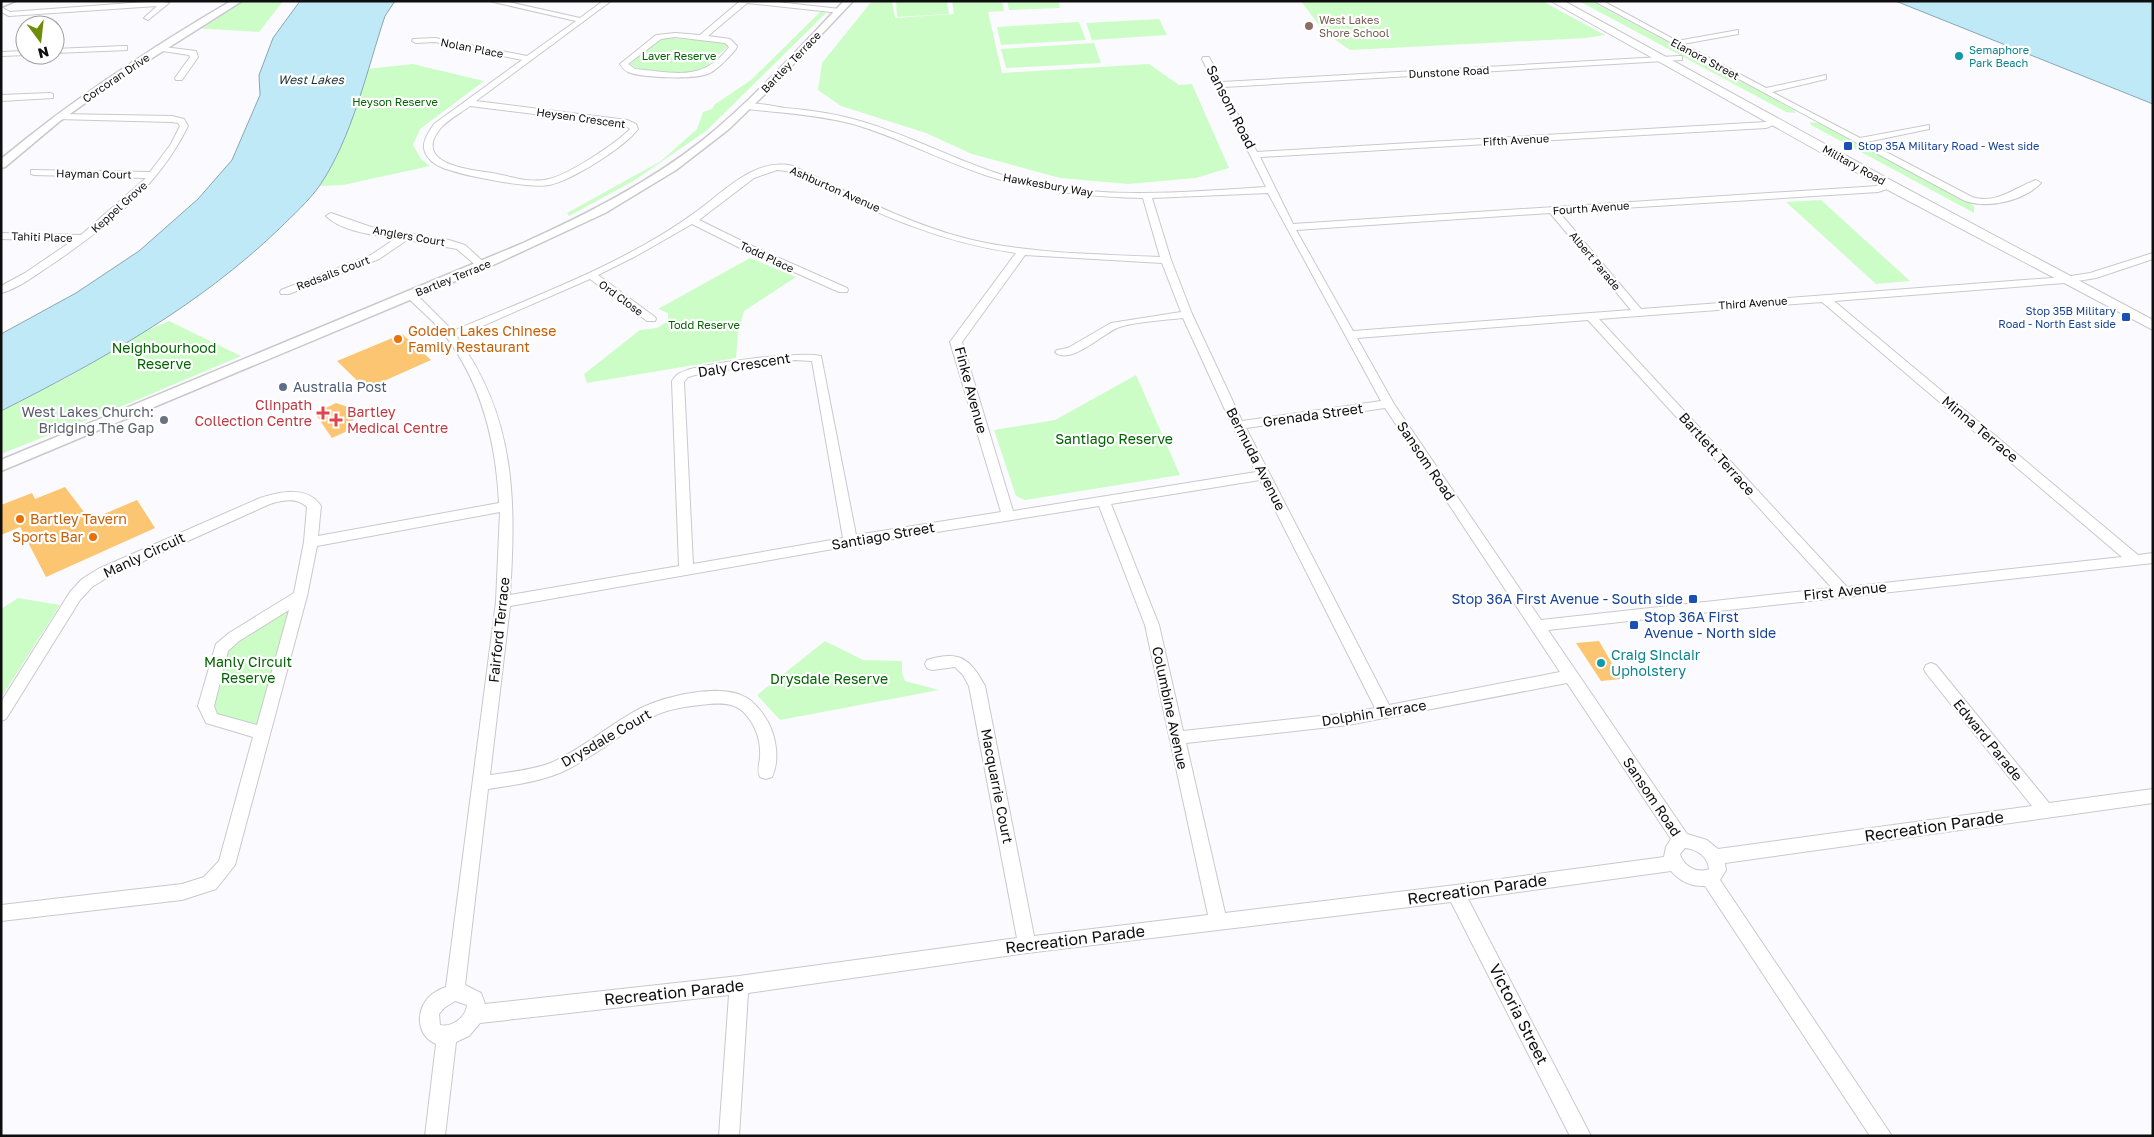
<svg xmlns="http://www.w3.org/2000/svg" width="2154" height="1137" font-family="'Golos Text',sans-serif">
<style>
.green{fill:#ccfdc7}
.water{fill:#bfe9f6;stroke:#8aa7b1}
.building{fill:#fbc571}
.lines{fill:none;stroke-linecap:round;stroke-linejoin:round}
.minor-casing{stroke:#c9c9cd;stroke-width:2}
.tertiary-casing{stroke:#c9c9cd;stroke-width:3}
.secondary-casing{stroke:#c9c9cd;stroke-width:2}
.minor{fill:#fff;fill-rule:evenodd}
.tertiary{fill:#fff;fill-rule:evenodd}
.secondary{fill:#fff;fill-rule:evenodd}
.education-dot{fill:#8d6e63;stroke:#fff;stroke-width:2}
.culture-dot{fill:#0f9aa8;stroke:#fff;stroke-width:2}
.transit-dot{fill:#1a4fb4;stroke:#fff;stroke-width:2}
.food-dot{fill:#e8710a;stroke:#fff;stroke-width:2}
.service-dot{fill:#5c6f8a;stroke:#fff;stroke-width:2}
.health-dot{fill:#e0444e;stroke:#fff;stroke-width:2}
.worship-dot{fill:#6b7280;stroke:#fff;stroke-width:2}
.labels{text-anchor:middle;stroke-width:4.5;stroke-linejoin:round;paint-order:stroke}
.far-education-label{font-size:11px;fill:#785e54;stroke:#fff;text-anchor:start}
.far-street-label{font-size:11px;fill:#0e0e0f;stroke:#fff}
.far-culture-label{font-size:11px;fill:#0d838f;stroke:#fff;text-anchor:start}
.far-park-label{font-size:11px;fill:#006400;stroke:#fff}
.far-transit-label{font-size:11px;fill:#164399;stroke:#fff;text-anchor:start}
.far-water-label{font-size:12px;font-style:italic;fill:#1c3138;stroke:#fff}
.street-label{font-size:14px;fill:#0e0e0f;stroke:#fff}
.food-label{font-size:14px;fill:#c56008;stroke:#fff;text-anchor:start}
.park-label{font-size:14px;fill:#006400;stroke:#fff}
.service-label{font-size:14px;fill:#4e5e75;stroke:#fff;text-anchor:start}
.health-label{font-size:14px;fill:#be3a42;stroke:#fff;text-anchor:end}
.worship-label{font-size:14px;fill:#5b616d;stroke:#fff;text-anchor:end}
.transit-label{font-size:14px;fill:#164399;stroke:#fff;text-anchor:end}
.culture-label{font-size:14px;fill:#0d838f;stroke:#fff;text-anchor:start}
.near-street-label{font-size:16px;fill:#0e0e0f;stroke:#fff}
</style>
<rect width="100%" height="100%" fill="#fbfaff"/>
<g class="green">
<polygon points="238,1 283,1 259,32 192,28"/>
<polygon points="872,1 892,1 895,18 954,14 952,1 1002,1 1004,11 988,12 1002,73 1149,64 1179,85 1192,84 1229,168 1196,178 1128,184 1060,178 972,154 926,133 841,106 818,90 822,63"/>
<polygon points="896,1 947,1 949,14 897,17"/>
<polygon points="1007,1 1058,1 1060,8 1009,10"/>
<polygon points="1301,1 1542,1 1605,35 1586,38 1350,50 1324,32"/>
<polygon points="1579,1 1591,1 1794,110 1795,113 1786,112"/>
<polygon points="820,12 826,13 706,131 635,180 569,216 567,213 661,161 697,129 703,112 712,109 714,105 751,80"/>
<polygon points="1159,19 1167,35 1092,40 1086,23"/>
<polygon points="1079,22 1086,40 1001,45 997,27"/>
<polygon points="668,38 721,42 728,46 702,70 684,74 636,68 630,64 657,41"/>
<polygon points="1094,43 1101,63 1006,68 1001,49"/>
<polygon points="413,64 484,81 420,129 413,145 421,159 430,166 343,185 320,186 344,141 367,69"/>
<polygon points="1810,122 1819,123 1974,206 1974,213 1811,125"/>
<polygon points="1821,200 1910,281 1876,284 1786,202"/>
<polygon points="750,258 796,277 744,311 738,333 736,358 587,383 584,374 640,330 657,328 668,321 668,313 658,309"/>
<polygon points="169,321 241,356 132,402 1,454 1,411 70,376 150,329"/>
<polygon points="1136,375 1180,475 1025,500 1016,496 994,430 1055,420"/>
<polygon points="300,596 263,733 211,719 221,648"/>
<polygon points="18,598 60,605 1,698 1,609"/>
<polygon points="825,641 863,660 902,661 902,673 905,681 939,690 780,720 757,695"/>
</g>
<g class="water">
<path d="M300,1H395L385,16C367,70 352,138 320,185C309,201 293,215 279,229C199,306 100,361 1,411V334L76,293L139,251L198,199L232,160L260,95L259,75L273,38Z"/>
<polygon points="1896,1 2153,1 2153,104 1898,2"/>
</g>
<g class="building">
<polygon points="402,334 431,360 366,389 337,361"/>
<polygon points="336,403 363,412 352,418 354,420 349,422 354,428 332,438 315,413"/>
<polygon points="65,487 90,520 137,500 155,528 46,577 20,527 1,535 1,505 32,493 35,499"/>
<polygon points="1599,641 1621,679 1601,681 1576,643"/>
</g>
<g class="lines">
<defs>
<g id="minor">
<polygon points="158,1 169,3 148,20 144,18 157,6 9,16 1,12 1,7 10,12"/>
<path d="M489,1H504L580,18L603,1H611L476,101L627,120L636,124L638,129C625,147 571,181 549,185C530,189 459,175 441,167C434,164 428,159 425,152C421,142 429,132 434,124L522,60L435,42L416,43L412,41L413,39L435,38L527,56L576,21ZM470,106L625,125L630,129C617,143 568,175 549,179C530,184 510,176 492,173C470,170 412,164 440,129C447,120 461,113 470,106Z"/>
<path d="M740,1H768L840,9L844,11L840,13L747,3L708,36L730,39L737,46L736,49C729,57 719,68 710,73C696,80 643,78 628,72C624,70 623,68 620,64L656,35L675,33L700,35ZM675,37L725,43L729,47C702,83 674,72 635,69L628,64L661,39Z"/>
<path d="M1594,1H1603L1677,41L1738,30V34L1683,44L1766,88L1826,75V79L1772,92L1860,138L1929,125V129L1867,142L1972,197C1997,205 2015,187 2036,180L2041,183C2024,201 1988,209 1965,201Z"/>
<polygon points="124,46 127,46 127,50 55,53 55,49"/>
<polygon points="156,46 196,51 198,57 182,80 176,80 175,78 190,57 189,55 156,50"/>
<polygon points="25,51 27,55 1,56 1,52"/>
<path d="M1679,56H1682V60L1224,87L1257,152L1766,122L1777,119L1781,122L1766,128L1260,157L1293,224L1878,186L1891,183L1896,186L1878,192L1559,212L1641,309L2065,277L2090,273L2153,253V259L2096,278L2065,283L1834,301L2138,555L2153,553V563L1548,630L1687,834L1707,840L1718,849L2032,806L1926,673L1924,669L1926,665L1931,663L1936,665L2049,803L2153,789V803L1725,863L1726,870L1720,880L1892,1136H1870L1705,886C1692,887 1679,881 1671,871L1468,899L1591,1136H1570L1451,902L1027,953L748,993L739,1136H719L729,995L480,1023L469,1036L456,1042L445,1136H425L436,1044C417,1036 415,1012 429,997C434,992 440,989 446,987L496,602L500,512L317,546L307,596L235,865L216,889L182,900L1,921V905L182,884L204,877L219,861L253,737L206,723L198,706L216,644L229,633L294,593L304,542L307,507C296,497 283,500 270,504L108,577L92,587L80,600L6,719L1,721V702L70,592L82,579L98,569L260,498C280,492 307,485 321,506L318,536L499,503C496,440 481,379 440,329C430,318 418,308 407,297L406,295L407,293H415L453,331C533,297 627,263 697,211C725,191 755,157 793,166C850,193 906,223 968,239C1030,254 1096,254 1160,257L1143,198C1089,197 1036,192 985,175C940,160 898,137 853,124C818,115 782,113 747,109L743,106L744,104C757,102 773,106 785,108C811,110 836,114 860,121C916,137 967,167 1024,181C1102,200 1186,192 1266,187L1202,59L1203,57H1209L1222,82ZM777,170L788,171C865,207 930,241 1016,253L950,342L1001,512L856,535L821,356C801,351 697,363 680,373C677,374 674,378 672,381L679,566L510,595C516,501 516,418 457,337L590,279L647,321H655L656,319L655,317L598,275L636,256L692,224L742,249L839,292H847L848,290L847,288L750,245L699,220L754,178ZM1268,193L1381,401L1242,421L1192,314L1171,260L1152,198ZM1550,213L1631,310L1353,331L1296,230ZM1025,255L1162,263L1181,312L1111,323L1068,348L1057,350L1055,352C1069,366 1103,334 1117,328C1132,322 1166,320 1183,318L1232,425L1256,472L1013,511L962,342ZM1822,302L2122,557L1847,587L1599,319ZM1588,320L1832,588L1541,620L1394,404L1357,338ZM795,360L812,361L843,538L693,564L684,382L688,377L699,374ZM1385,408L1560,672L1389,705L1246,428ZM1260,480L1375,708L1348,713L1183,731L1159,625L1111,504ZM1099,506L1145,625L1208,915L1034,936L985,686C970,658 959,650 927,660L925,664L927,668L932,670L955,667L963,675L969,686L1017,938L739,976L485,1004L481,993L465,985L488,789C513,785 539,782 562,772C595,757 621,732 654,716C670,708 691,706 709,704C724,703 737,703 747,716C757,728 761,742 760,758C759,765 757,771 760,777L766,779L772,777C780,760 776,737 768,722C762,712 755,702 745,697C720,683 665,696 641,708C610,724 585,747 553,762C534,770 510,772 490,775L510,606L850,546ZM289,610L257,725L217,714L214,706L228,651L239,641ZM1567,683L1671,839L1666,847L1664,857L1456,885L1225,913L1186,743L1348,725ZM1685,848C1696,849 1708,856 1709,869C1697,874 1683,866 1680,854ZM455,1001L467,1005C466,1017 452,1028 440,1025L439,1014L444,1008Z"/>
<polygon points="50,93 53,94 53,98 1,101 1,95"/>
<path d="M59,114L172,116L184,119L188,126C158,187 109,225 54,263C38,273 20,288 1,293V286L25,273L72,241L1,239V233L81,235L146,178L34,175L31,174V170L150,172L171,144L180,126L178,123L172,122L56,119L55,117Z"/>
<path d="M331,213L371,227L449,240L465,245L488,266L487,268H479L457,249L407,240L379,259L289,294H281L280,292L281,290L371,255L396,238C375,235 342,232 326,216Z"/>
</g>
<g id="tertiary">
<polygon points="1,1 15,1 1,7"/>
<path d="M231,1H242L119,79L60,121L5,167L1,168V159C73,99 151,48 231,1Z"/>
<path d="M844,1H853L765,94L729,129L676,170L605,213L491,266L1,471V460L521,244C585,215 647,184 703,140C754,99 798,49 844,1Z"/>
</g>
<polygon id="secondary" points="1551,1 1564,1 1896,183 2153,320 2153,330 1886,189"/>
</defs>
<use href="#minor" class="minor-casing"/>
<use href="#tertiary" class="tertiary-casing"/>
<use href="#secondary" class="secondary-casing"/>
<use href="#minor" class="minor"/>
<use href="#tertiary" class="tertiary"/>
<use href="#secondary" class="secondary"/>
</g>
<circle class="education-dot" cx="1309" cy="26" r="5"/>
<g class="culture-dot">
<circle cx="1959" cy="56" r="5"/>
<circle cx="1601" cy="663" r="5"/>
</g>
<g class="transit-dot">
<rect x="1843" y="141" width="10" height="10" rx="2.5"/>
<rect x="2121" y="312" width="10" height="10" rx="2.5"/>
<rect x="1688" y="594" width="10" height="10" rx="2.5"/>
<rect x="1629" y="620" width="10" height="10" rx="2.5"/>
</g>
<g class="food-dot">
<circle cx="398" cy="339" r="5"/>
<circle cx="20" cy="519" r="5"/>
<circle cx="93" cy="537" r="5"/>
</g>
<circle class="service-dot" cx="283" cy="387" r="5"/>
<g class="health-dot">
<path d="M320.5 405.5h5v5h5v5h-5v5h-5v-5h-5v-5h5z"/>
<path d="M333.5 412.5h5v5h5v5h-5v5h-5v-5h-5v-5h5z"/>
</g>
<circle class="worship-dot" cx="164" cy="420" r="5"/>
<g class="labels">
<g class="far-education-label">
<text x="1319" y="24">West Lakes<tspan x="1319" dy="13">Shore School</tspan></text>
</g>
<g class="far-street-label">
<text transform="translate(472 48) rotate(11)" y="4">Nolan Place</text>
<text transform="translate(1705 59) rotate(28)" y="4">Elanora Street</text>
<text transform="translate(791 62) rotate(-46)" y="4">Bartley Terrace</text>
<text transform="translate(1449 72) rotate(-3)" y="4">Dunstone Road</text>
<text transform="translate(116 78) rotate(-34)" y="4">Corcoran Drive</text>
<text transform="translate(581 118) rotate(8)" y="4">Heysen Crescent</text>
<text transform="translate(1516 140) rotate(-3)" y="4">Fifth Avenue</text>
<text transform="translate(1854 165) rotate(29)" y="4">Military Road</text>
<text transform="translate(94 174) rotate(1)" y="4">Hayman Court</text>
<text transform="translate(1048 185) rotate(10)" y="4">Hawkesbury Way</text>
<text transform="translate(835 189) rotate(24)" y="4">Ashburton Avenue</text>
<text transform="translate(119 207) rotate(-42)" y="4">Keppel Grove</text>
<text transform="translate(1591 208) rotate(-4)" y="4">Fourth Avenue</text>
<text transform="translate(409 236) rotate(10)" y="4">Anglers Court</text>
<text transform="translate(42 237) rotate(2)" y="4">Tahiti Place</text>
<text transform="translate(767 257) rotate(25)" y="4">Todd Place</text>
<text transform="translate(1595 261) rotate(50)" y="4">Albert Parade</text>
<text transform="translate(333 273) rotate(-21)" y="4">Redsails Court</text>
<text transform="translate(453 278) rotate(-22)" y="4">Bartley Terrace</text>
<text transform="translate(621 298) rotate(36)" y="4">Ord Close</text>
<text transform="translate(1753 303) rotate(-4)" y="4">Third Avenue</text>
</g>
<g class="far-culture-label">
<text x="1969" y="54">Semaphore<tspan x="1969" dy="13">Park Beach</tspan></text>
</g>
<g class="far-park-label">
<text x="679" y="60">Laver Reserve</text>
<text x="395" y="106">Heyson Reserve</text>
<text x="704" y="329">Todd Reserve</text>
</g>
<g class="far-transit-label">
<text x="1858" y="150">Stop 35A Military Road - West side</text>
<text x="2116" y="315" text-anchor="end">Stop 35B Military<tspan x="2116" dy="13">Road - North East side</tspan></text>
</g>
<g class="far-water-label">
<text x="311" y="84">West Lakes</text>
</g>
<g class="street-label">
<text transform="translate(1231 107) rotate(63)" y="5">Sansom Road</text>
<text transform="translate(744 365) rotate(-9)" y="5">Daly Crescent</text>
<text transform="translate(971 390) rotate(75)" y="5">Finke Avenue</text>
<text transform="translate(1313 415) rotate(-8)" y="5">Grenada Street</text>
<text transform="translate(1980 429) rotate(40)" y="5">Minna Terrace</text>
<text transform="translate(1717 454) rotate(48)" y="5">Bartlett Terrace</text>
<text transform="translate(1256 459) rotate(63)" y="5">Bermuda Avenue</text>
<text transform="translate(1426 461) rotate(56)" y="5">Sansom Road</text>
<text transform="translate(883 536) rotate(-10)" y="5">Santiago Street</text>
<text transform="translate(144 555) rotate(-25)" y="5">Manly Circuit</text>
<text transform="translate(1845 591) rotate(-6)" y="5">First Avenue</text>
<text transform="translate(499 630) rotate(-84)" y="5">Fairford Terrace</text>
<text transform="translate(1170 708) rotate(78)" y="5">Columbine Avenue</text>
<text transform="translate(1374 713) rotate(-9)" y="5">Dolphin Terrace</text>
<text transform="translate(606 738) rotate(-30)" y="5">Drysdale Court</text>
<text transform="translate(1988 740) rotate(51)" y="5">Edward Parade</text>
<text transform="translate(997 786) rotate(79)" y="5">Macquarrie Court</text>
<text transform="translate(1652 797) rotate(56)" y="5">Sansom Road</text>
</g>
<g class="food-label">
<text x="408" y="336">Golden Lakes Chinese<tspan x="408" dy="16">Family Restaurant</tspan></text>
<text x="30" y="524">Bartley Tavern</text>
<text x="83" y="542" text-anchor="end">Sports Bar</text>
</g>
<g class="park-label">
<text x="164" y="353">Neighbourhood<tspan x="164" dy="16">Reserve</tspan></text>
<text x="1114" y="444">Santiago Reserve</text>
<text x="248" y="667">Manly Circuit<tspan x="248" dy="16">Reserve</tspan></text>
<text x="829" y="684">Drysdale Reserve</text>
</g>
<g class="service-label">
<text x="293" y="392">Australia Post</text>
</g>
<g class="health-label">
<text x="312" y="410">Clinpath<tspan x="312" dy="16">Collection Centre</tspan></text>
<text x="347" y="417" text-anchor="start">Bartley<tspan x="347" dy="16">Medical Centre</tspan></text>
</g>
<g class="worship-label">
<text x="154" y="417">West Lakes Church:<tspan x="154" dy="16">Bridging The Gap</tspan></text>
</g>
<g class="transit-label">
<text x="1683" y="604">Stop 36A First Avenue - South side</text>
<text x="1644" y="622" text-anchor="start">Stop 36A First<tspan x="1644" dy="16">Avenue - North side</tspan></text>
</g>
<g class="culture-label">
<text x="1611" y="660">Craig Sinclair<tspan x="1611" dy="16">Upholstery</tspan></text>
</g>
<g class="near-street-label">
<text transform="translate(1934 826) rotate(-8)" y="6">Recreation Parade</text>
<text transform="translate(1477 889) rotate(-8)" y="6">Recreation Parade</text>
<text transform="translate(1075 939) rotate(-7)" y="6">Recreation Parade</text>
<text transform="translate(674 992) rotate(-6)" y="6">Recreation Parade</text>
<text transform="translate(1519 1014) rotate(63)" y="6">Victoria Street</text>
</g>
</g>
<rect width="2154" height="1137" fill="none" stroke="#0e0e0f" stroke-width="5"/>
<g transform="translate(40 40) rotate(165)"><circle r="24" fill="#ffffff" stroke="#9f9f9f"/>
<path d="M0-4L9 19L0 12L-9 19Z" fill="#6f8c06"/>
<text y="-8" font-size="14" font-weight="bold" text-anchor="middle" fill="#0e0e0f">N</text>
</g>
</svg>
